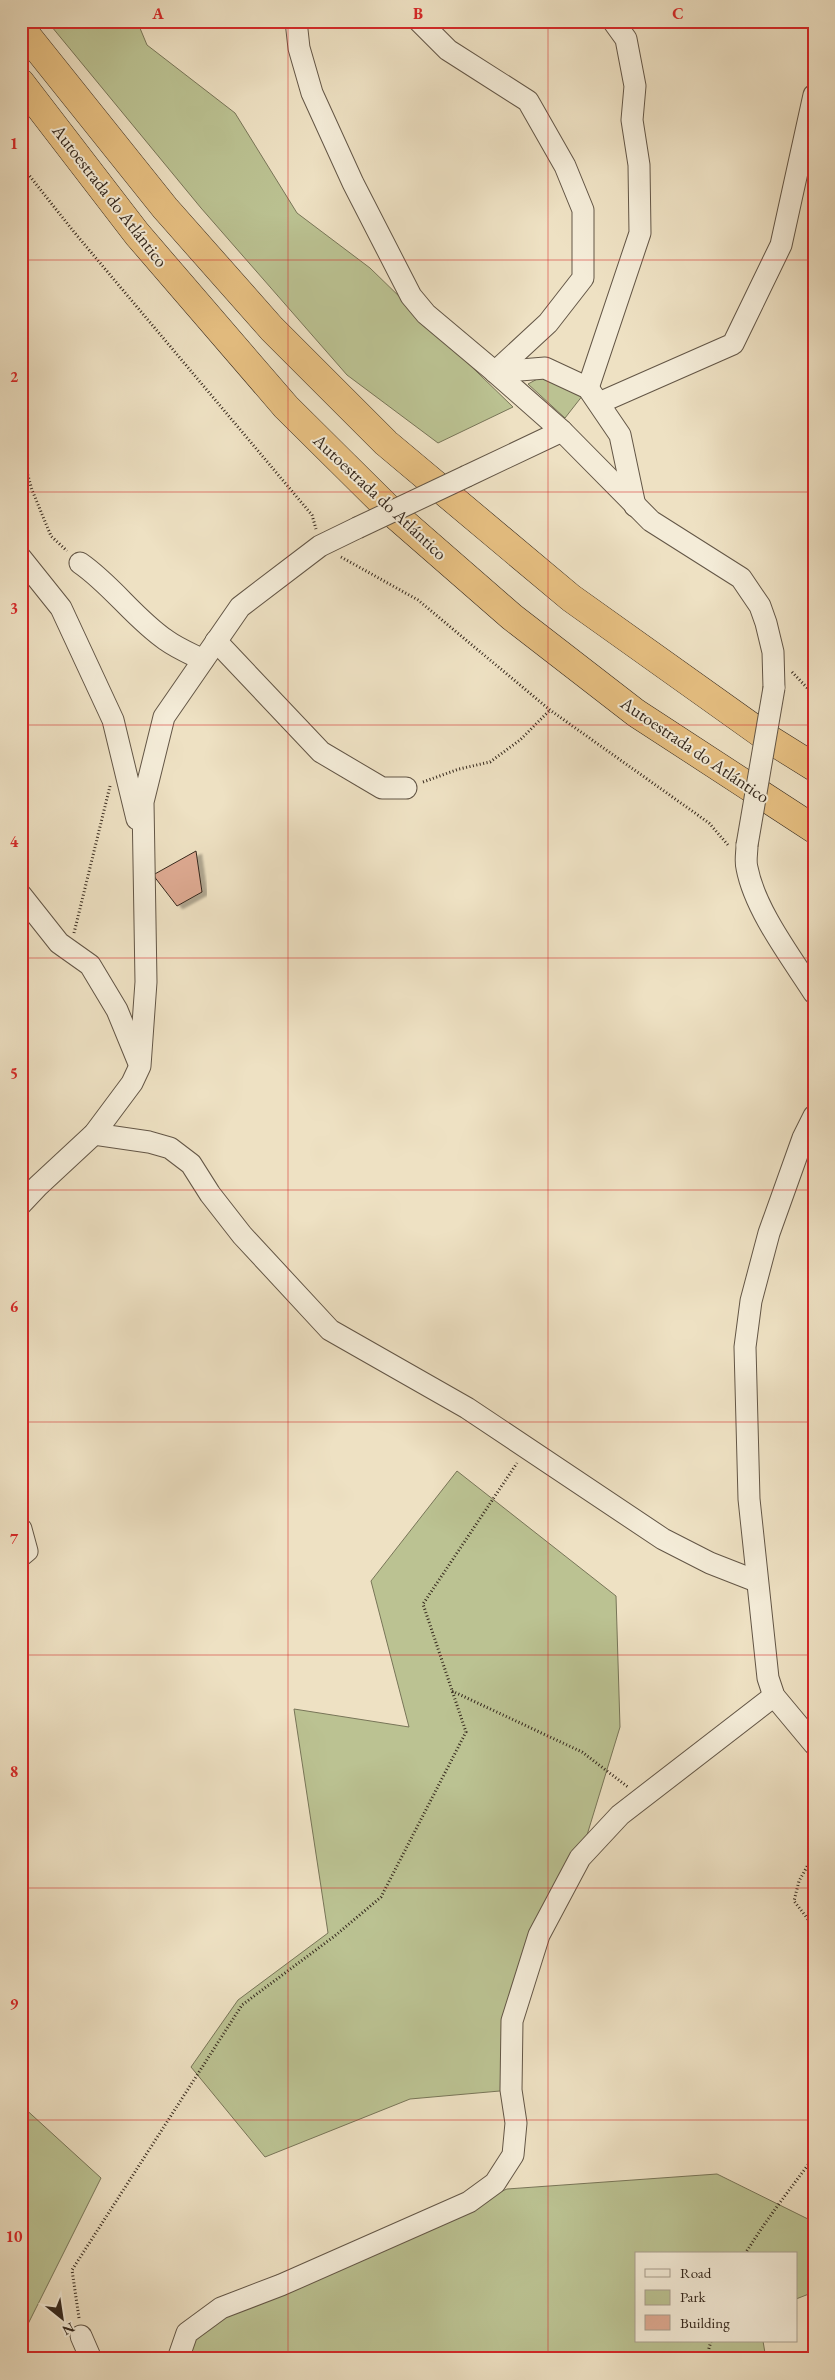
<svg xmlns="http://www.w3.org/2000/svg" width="835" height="2380" font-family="'EB Garamond',serif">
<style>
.green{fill:#bbc292;stroke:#787558}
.building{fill:#deaa92;stroke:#35281d;filter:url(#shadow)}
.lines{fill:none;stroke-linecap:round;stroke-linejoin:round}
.minor-casing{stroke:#635646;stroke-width:23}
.highway-casing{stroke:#35281d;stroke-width:29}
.path{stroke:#35281d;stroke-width:3;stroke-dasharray:1 2.5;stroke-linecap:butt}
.minor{stroke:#f4ecd8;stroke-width:21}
.highway{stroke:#e7c082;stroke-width:28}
.minor-bridge-casing{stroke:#635646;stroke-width:23;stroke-linecap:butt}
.minor-bridge{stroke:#f4ecd8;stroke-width:21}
.grid{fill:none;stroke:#d62828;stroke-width:1;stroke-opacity:0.55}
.labels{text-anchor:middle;stroke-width:4;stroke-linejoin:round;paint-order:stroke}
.street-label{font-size:18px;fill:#35281d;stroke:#f4ecd8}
.neatline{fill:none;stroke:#d62828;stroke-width:2}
.grid-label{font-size:16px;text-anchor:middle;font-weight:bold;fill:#d62828}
</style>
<defs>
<filter id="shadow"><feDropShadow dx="5.5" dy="3" stdDeviation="1" flood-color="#0004"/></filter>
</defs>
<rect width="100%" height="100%" fill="#eee1c3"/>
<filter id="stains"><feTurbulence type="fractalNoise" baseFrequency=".004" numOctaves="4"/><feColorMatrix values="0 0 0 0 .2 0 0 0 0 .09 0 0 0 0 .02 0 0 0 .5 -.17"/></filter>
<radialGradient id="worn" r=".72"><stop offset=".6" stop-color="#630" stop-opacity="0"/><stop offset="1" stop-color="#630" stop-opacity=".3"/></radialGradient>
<g class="green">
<polygon points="47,21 137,21 147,45 235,113 297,213 370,268 513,407 438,443 347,375 201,208"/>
<polygon points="543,376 583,395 565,418 528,384"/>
<polygon points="457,1471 616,1596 620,1727 580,1858 512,2021 511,2090 410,2099 265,2157 191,2067 238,2000 328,1933 294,1709 409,1727 371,1581"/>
<polygon points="21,2105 101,2178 21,2338"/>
<polygon points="717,2174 814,2222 814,2292 796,2299 796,2254 636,2254 636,2341 763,2341 766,2359 181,2359 187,2333 377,2242 507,2189"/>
</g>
<polygon class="building" points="196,851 202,892 177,906 153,875"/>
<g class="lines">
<defs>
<g id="minor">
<polyline points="296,21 299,48 312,93 353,183 411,296 426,314 495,372 562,431 651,521 741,578 760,606 766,623 773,652 774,688"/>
<polyline points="419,21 448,50 528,101 565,166 583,210 583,278 548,323 495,372"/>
<polyline points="495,372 545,368 588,388 620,435 635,506"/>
<polyline points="588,388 640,233 639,165 632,120 635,86 626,39 613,21"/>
<polyline points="599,403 733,344 781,245 814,95"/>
<polyline points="467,476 562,431"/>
<polyline points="21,558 61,608 113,720 137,819"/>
<path d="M80,563C112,585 134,618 166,640C177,648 191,654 203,660"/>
<polyline points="216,641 321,752 382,788 406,788"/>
<path d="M747,845C747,853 745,861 747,868C755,910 791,957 814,993"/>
<polyline points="21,895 59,943 90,965 117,1010 138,1061"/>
<polyline points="814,1116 803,1138 769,1233 751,1301 745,1347 749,1499 768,1678 774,1696 814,1744"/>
<polyline points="94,1134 149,1142 170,1148 191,1164 210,1194 242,1235 330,1330 467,1408 663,1539 710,1563 756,1581"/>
<polyline points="21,1204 38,1186 94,1134 132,1083 140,1066 146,982 143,802 164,717 240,607 320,546 357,528"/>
<polyline points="21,1529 27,1551 21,1556"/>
<polyline points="81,2336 91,2359"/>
<polyline points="178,2359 187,2333 221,2308 281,2285 469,2202 495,2183 513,2155 516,2123 511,2090 512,2021 539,1935 580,1858 620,1815 774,1696"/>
</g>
<g id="highway">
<polyline points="21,28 165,208 272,329 386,443 571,598 766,737 814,767"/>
<polyline points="21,83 137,234 286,407 395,515 512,617 636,713 814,829"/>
</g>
</defs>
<use href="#minor" class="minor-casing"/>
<use href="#highway" class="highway-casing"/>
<g class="path">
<polyline points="21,165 74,232 312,515 316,529"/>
<polyline points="21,451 32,490 51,536 67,551"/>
<polyline points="341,557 418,600 550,710 709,823 728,845"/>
<polyline points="792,672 814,695"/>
<polyline points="423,782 459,769 490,762 520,740 550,710"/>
<polyline points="74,933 110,786"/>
<polyline points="452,1691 582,1752 628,1787"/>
<polyline points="814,1854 799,1881 794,1901 814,1927"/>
<path d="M745,2254C766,2220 790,2189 814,2157"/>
<polyline points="79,2318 72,2270 242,2005 336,1935 381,1897 466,1732 423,1604 517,1463"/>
<polyline points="706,2359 711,2341"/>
</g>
<use href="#minor" class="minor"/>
<use href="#highway" class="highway"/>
<defs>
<g id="minor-bridge">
<polyline points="357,528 467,476"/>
<polyline points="747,845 774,688"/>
</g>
</defs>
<use href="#minor-bridge" class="minor-bridge-casing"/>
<use href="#minor-bridge" class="minor-bridge"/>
</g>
<path class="grid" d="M288,21V2359M548,21V2359M21,260H814M21,492H814M21,725H814M21,958H814M21,1190H814M21,1422H814M21,1655H814M21,1888H814M21,2120H814"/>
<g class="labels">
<g class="street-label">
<text transform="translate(110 196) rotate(52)" y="6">Autoestrada do Atlántico</text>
<text transform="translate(380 497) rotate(43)" y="6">Autoestrada do Atlántico</text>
<text transform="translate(695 750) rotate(34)" y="6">Autoestrada do Atlántico</text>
</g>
</g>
<rect width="835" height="2380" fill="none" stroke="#eee1c3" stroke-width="55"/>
<rect x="635" y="2252" width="162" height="90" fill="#f4ecd8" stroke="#a89e8d"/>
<rect x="645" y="2269" width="25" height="8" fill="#f4ecd8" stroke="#a89e8d"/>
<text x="680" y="2278" font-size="15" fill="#35281d">Road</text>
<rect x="645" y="2290" width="25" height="15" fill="#bbc292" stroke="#a89e8d"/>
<text x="680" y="2302" font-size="15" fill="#35281d">Park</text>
<rect x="645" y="2315" width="25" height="15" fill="#deaa92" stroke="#a89e8d"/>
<text x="680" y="2328" font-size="15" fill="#35281d">Building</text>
<g transform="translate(62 2318) rotate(150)" stroke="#f4ecd8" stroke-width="4" paint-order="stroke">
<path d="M0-4L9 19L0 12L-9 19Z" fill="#35281d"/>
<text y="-8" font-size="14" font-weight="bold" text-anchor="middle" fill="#35281d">N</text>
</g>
<rect x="28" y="28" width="780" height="2324" class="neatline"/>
<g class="grid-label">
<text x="158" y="19">A</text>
<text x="418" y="19">B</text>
<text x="678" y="19">C</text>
<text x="14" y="149">1</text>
<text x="14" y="382">2</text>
<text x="14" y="614">3</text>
<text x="14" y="847">4</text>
<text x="14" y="1079">5</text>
<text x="14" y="1312">6</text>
<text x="14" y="1544">7</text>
<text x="14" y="1777">8</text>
<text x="14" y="2009">9</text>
<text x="14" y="2242">10</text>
</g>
<rect width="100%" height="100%" filter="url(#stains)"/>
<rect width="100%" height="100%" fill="url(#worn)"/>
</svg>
